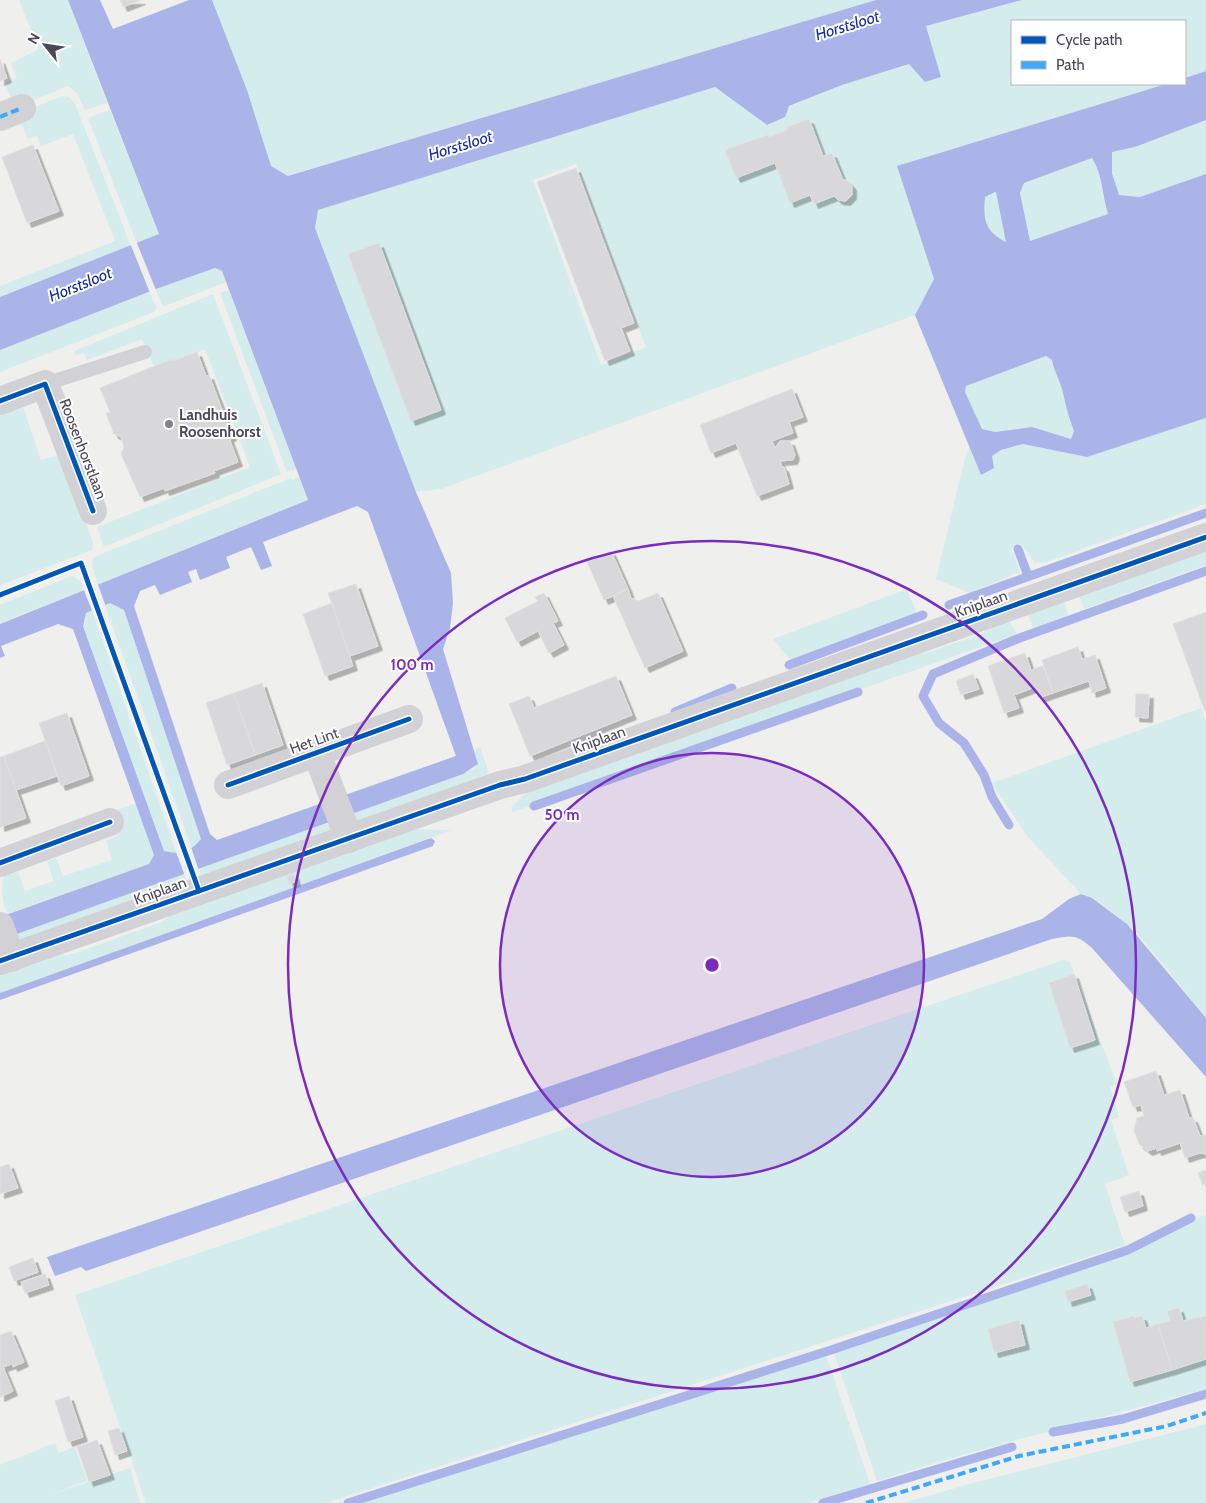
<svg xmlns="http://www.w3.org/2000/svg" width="1206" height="1503" font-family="Cabin,sans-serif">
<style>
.green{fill:#d4ecec;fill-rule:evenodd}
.water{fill:#aab4e8;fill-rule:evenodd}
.pier{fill:#efefee}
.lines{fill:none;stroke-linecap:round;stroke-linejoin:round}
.stream{stroke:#aab4e8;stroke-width:9}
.building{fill:#d8d8da;stroke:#e0e0e1;filter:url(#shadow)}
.lane{stroke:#d2d1d6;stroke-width:14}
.street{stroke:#d2d1d6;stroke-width:28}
.quiet{stroke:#3fa9f5;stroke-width:4;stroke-dasharray:8 4;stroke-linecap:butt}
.cycleway-casing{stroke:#fff;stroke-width:8}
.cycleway{stroke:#0057b8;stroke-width:5}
.ring{fill:none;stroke:#7b2cbf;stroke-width:2.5}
.poi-dot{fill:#83828d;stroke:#fff;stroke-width:2}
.labels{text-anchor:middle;stroke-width:4;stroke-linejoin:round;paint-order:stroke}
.poi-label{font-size:15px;font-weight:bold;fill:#494759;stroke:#fff;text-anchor:start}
.street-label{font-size:15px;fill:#494759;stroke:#fff}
.water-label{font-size:16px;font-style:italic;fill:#152a9e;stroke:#fff}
.centre{fill:#7b2cbf;stroke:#fff;stroke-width:2.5}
.ring-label{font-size:15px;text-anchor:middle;font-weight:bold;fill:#7b2cbf;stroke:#fff;stroke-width:4;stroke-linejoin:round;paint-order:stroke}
</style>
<defs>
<filter id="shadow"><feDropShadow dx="4.5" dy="4.5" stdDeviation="0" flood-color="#0004"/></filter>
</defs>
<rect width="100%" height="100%" fill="#efefee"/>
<g class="green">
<polygon points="19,0 68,0 107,103 85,110 77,93 68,86 26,103 13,104 5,83 17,78 11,63 39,49"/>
<polygon points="212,0 876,0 288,176 271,166 247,90"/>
<path d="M1022,0H1206V71L1185,78V21H1012V84H1166L897,166L934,279L915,315L441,489L416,492L315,228L318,210L715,87L767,125L785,117L789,107L842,85L910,64L925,82L941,76L926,26ZM576,164L646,347L601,365L533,180Z"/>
<polygon points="62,96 69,97 75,104 131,246 0,297 0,286 115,241 73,134 41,146 37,136 28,139 19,119 28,110"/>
<polygon points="110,110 159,234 137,244 88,118"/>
<polygon points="1206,120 1206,174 1140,197 1119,195 1112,173 1112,152 1135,147"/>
<path d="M1092,158C1103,175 1101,196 1108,214L1030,241L1020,192L1024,183Z"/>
<path d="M996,191L1007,243C985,230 983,221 985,197Z"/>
<polygon points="215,268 222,271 226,282 163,307 156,289"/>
<polygon points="229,290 296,469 287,472 220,293"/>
<polygon points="149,291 156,307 154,312 0,372 0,350"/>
<polygon points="213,294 281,474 104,547 97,527 250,467 205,349 155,369 142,339 87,360 84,353 76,356 74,351"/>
<path d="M1045,356L1052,360C1054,372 1061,382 1063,393C1066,407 1069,418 1074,431L1071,439L1032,427L995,432L982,429L965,392L966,386Z"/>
<polygon points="22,404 41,460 62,454 93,543 92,550 0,585 0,410"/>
<polygon points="1206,418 1206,504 1047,562 1035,563 1021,544 1011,548 1020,572 970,593 936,579 964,462 969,447 962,430 981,475 991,456 1001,450 1023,444 1087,457"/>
<polygon points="299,477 308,501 98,585 92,565 94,557 291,478 292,480"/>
<polygon points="1206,548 1206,565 1084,609 1078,592"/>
<polygon points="72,576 81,581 84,590 0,623 0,605"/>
<polygon points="907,589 917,614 791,661 773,639"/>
<polygon points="1061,599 1065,604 1068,616 1033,628 1029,617 1031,608"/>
<polygon points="110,603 124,610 201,839 192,849 105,605"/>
<polygon points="92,610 177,854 164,851 83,625 86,613"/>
<polygon points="1008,618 1017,634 513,812 511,807 532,787 902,656 925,653 982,634 994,623"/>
<path d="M1201,708L1206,722V1018C1174,980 1128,909 1081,894L1028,837L992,783Z"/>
<polygon points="480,747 488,770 485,780 355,822 352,814 474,769 478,764 473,750"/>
<path d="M136,803L154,855L149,864L7,914C3,901 0,889 4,876L18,872L25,891L54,881L47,861L56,858L63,876L112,860L106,841L118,836L109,813Z"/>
<polygon points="331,821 335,829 201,876 199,869"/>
<polygon points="407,829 452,830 0,993 0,972 57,950 67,956 162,922 175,910"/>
<polygon points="184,874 187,882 22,944 15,934"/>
<polygon points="1063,960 1070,962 1117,1084 1110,1087 1119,1117 1111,1120 1129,1175 1105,1184 1125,1245 326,1503 146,1503 75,1295"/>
<path d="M1206,1214V1389C1096,1420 985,1446 877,1481L833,1350L1130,1252Z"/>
<polygon points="826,1355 870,1484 807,1503 361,1503"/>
<polygon points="1206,1424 1206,1503 903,1503 966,1485"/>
<polygon points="55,1443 59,1453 75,1447 87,1481 44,1497 130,1468 140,1503 0,1503 0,1465"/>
</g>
<g class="water">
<path d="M68,0H100L113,29L189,0H212L247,90L271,166L288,176L876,0H1022L926,26L941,77L925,82L909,64L842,85L789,106L785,117L767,125L715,87L318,210L315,228L416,492L451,573L453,603L450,628L443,649L478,764L463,774L0,940V917L149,864L154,855L73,629L58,624L1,646L5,656L0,658V624L308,500L222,271L215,268L156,289L0,350V297L159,234ZM357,506L368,512L456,756L217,840L210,834L134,606L140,591L155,585L160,595L192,582L188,572L196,569L200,580L230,568L226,557L251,547L261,570L272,566L263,542ZM110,603L124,610L201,839C190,852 181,855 164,851L83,626L86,613Z"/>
<path d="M1206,71V120L1135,147L1112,152V173L1119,195L1140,197L1206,174V418L1087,457L1023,444L1001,450L992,456L994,468L981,475L915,315L934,279L897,166L1166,84H1185V78ZM1092,158C1103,175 1102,196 1108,214L1030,241L1020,193L1024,183ZM995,192H996L1006,242C985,231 983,220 985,197ZM1046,356L1052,360C1054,372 1061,382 1063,393C1066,407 1069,418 1074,431L1071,439L1032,427L995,432L982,429L965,392L966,386Z"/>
<polygon points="431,838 435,841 433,846 0,1000 0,993"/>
<path d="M1081,894L1092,898L1127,924L1206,1018V1077L1092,948C1076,934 1072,935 1052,939L86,1271L81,1267L55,1276L47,1257L1042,919L1069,899Z"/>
</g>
<g class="pier">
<polygon points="136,241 156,290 150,293 130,243"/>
<polygon points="97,582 106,607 93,613 83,588"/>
<polygon points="191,847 199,871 185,876 176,852"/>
</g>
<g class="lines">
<g class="stream">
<polyline points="1018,549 1028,576"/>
<polyline points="949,605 1206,513"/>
<polyline points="789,665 923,615"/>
<polyline points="675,712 732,688"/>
<polyline points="534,806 858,692"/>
<polyline points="1009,825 992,797 984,775 964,743 939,723 923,696 933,674 1017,639 1206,571"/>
<polyline points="1053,1432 1123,1419 1206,1394"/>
<polyline points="348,1503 828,1351 1128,1250 1191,1218"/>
<polyline points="823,1503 1012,1447"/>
</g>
</g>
<g class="building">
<polygon points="120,0 141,0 123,7"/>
<polygon points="0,59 7,78 0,81"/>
<polygon points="809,119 823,156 832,153 843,180 847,180 852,186 852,195 846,201 838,200 834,196 814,204 810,195 790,203 775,163 736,178 725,150 768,135 769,137 788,130 787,127"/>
<polygon points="33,145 59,211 27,223 2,157"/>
<polygon points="576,168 634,323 621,328 630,351 605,361 537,182"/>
<polygon points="379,243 441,410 411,421 348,254"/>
<polygon points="197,352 206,376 209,375 232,436 229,438 238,462 214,471 215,473 165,491 164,488 140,497 121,454 124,447 121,437 114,434 106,413 110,412 100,388 172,359 173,361"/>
<polygon points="792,389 803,417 789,422 793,433 772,441 775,448 780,441 790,441 795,455 793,460 780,461 782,467 784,467 789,484 757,496 736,443 711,453 700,425"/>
<polygon points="611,551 628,589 604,600 587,562"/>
<polygon points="356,584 378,646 350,656 328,593"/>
<polygon points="628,589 631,598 639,601 658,593 683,651 645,668 613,596"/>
<polygon points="544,593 558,621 553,623 564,645 549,653 538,631 517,642 505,618 538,601 535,597"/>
<polygon points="332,603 353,666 325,676 303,614"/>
<polygon points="1206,612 1206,714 1173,624"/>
<polygon points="1078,647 1082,659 1095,655 1106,688 1092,693 1089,681 1053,693 1042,660"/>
<polygon points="1025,653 1031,670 1043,666 1053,693 1039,698 1035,687 1014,695 1019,708 1004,713 988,666"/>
<polygon points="973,674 979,689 961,695 956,681"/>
<polygon points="616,676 632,715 530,756 509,704 529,696 534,708"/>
<polygon points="262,683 283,745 255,755 234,693"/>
<polygon points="234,693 255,755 227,765 206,703"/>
<polygon points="1136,694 1149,694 1148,718 1135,717"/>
<polygon points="67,713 89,776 61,786 39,723"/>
<polygon points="45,741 57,776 16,790 4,756"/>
<polygon points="4,756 26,818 0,827 0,757"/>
<polygon points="294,874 296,881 290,884 287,876"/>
<polygon points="1074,974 1095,1040 1070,1048 1049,983"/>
<polygon points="1156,1071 1164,1095 1180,1090 1189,1118 1193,1118 1200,1136 1206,1135 1206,1154 1200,1153 1185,1158 1180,1143 1157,1151 1156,1148 1148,1151 1139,1144 1134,1130 1137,1118 1144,1116 1141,1105 1133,1107 1124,1082"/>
<polygon points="9,1164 18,1188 0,1194 0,1167"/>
<polygon points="1206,1170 1206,1184 1203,1185 1198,1173"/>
<polygon points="1139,1191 1143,1206 1125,1212 1120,1197"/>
<polygon points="33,1258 38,1272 14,1281 9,1267"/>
<polygon points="45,1274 49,1285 25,1293 21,1282"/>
<polygon points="1087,1284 1091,1295 1068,1302 1065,1291"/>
<polygon points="1179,1308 1183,1321 1206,1316 1206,1359 1172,1370 1158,1324 1170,1321 1167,1311"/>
<polygon points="1133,1316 1134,1318 1142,1316 1146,1328 1158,1324 1172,1370 1130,1382 1113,1322"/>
<polygon points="1019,1320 1025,1345 994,1353 988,1329"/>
<polygon points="11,1331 24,1362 13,1367 12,1364 3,1367 13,1391 0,1397 0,1335"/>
<polygon points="69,1396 83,1437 68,1442 55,1401"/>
<polygon points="119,1428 127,1451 115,1455 108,1431"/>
<polygon points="97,1440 110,1475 89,1482 77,1447"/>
</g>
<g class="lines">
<polyline class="lane" points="45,384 145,352"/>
<g class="street">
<polyline points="0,117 22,108"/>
<polyline points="0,401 45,384 93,511"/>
<polyline points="317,754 349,839"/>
<polyline points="228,785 409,719"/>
<polyline points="0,863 110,822"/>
<polyline points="0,926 11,958"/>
<polyline points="0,961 500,785 525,779 1206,537"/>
</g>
<g class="quiet">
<polyline points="0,117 22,108"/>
<polyline points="866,1503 1019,1456 1167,1426 1206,1413"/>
</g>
<defs>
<g id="cycleway">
<polyline points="0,401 45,384 93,511"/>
<polyline points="0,595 81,563 199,891"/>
<polyline points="228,785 409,719"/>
<polyline points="0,863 110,822"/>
<polyline points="0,961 500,785 525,779 1206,537"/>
</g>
</defs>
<use href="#cycleway" class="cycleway-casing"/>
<use href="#cycleway" class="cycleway"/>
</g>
<circle cx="712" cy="965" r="212" fill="#7b2cbf" fill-opacity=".12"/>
<g class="ring">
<circle cx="712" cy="965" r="212"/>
<circle cx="712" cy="965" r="424"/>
</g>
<circle class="poi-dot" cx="169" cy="424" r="5"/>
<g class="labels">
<g class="poi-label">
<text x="179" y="420">Landhuis<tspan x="179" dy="17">Roosenhorst</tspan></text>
</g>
<g class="street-label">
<text transform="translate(83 449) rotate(69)" y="5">Roosenhorstlaan</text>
<text transform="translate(981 604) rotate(-20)" y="5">Kniplaan</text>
<text transform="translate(599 740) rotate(-20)" y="5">Kniplaan</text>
<text transform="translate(314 741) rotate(-20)" y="5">Het Lint</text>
<text transform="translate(160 891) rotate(-20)" y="5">Kniplaan</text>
</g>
<g class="water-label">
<text transform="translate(847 25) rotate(-17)" y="6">Horstsloot</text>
<text transform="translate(460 145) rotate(-17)" y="6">Horstsloot</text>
<text transform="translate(80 284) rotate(-22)" y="6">Horstsloot</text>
</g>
</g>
<circle cx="712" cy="965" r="8" class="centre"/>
<g class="ring-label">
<text x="412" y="670">100 m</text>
<text x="562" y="820">50 m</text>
</g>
<rect x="1011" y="20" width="175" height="65" fill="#ffffff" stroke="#b6b5bd"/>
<rect x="1021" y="36" width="25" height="8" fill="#0057b8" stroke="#b6b5bd"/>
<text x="1056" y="45" font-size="15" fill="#494759">Cycle path</text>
<rect x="1021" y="61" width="25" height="8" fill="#3fa9f5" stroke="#b6b5bd"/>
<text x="1056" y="70" font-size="15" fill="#494759">Path</text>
<g transform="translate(45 45) rotate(300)" stroke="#ffffff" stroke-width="4" paint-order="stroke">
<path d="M0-4L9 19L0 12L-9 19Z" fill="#494759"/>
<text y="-8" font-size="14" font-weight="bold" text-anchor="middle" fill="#494759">N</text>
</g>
</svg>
